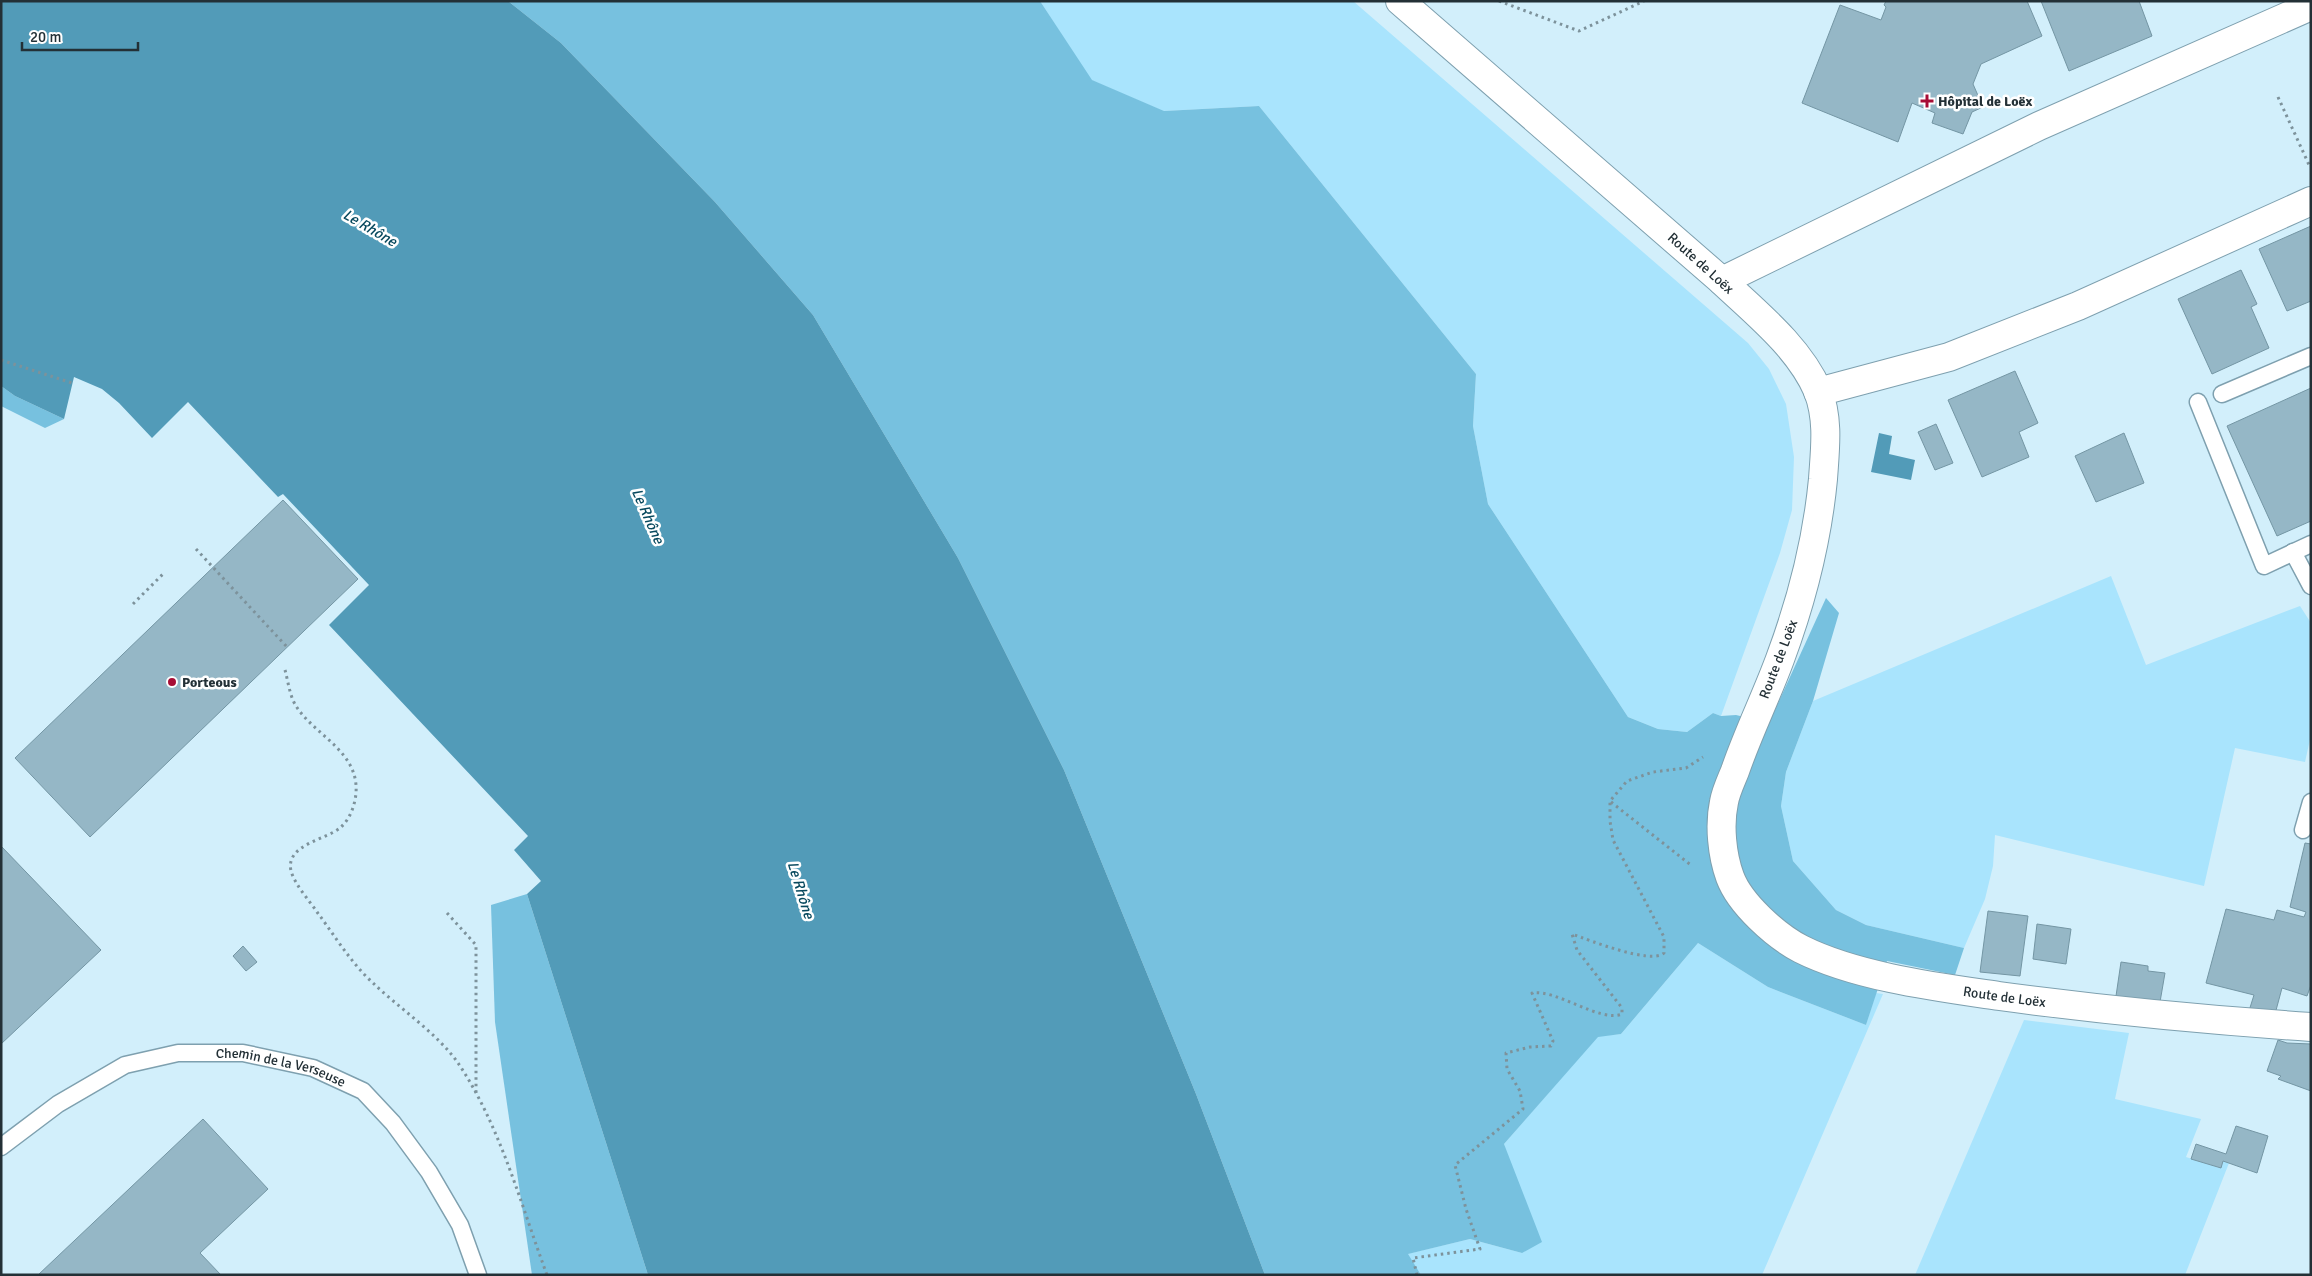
<svg xmlns="http://www.w3.org/2000/svg" width="2312" height="1276" font-family="Signika,sans-serif">
<style>
.green{fill:#a9e4fd}
.forest{fill:#77c1df}
.water{fill:#529bb8}
.building{fill:#95b7c6;stroke:#7496a4}
.lines{fill:none;stroke-linecap:round;stroke-linejoin:round}
.service-casing{stroke:#7ea0af;stroke-width:19}
.minor-casing{stroke:#7ea0af;stroke-width:30}
.tertiary-casing{stroke:#7ea0af;stroke-width:30}
.path{stroke:#7d929b;stroke-width:3;stroke-dasharray:2.5 4;stroke-linecap:butt}
.service{stroke:#fff;stroke-width:16}
.minor{stroke:#fff;stroke-width:28}
.tertiary{stroke:#fff;stroke-width:28}
.poi-dot{fill:#a70d35;stroke:#fff;stroke-width:2}
.labels{text-anchor:middle;stroke-width:5;stroke-linejoin:round;paint-order:stroke}
.poi-label{font-size:14px;font-weight:bold;fill:#233036;stroke:#fff;text-anchor:start}
.street-label{font-size:14px;fill:#233036;stroke:#fff}
.water-label{font-size:15px;font-style:italic;fill:#08495e;stroke:#fff}
</style>
<rect width="100%" height="100%" fill="#d2effb"/>
<g class="green">
<polygon points="1040,1 1353,1 1748,343 1769,369 1786,404 1794,457 1792,510 1780,553 1721,716 1713,713 1687,732 1658,729 1628,717 1488,504 1473,426 1476,374 1259,106 1163,111 1091,80"/>
<polygon points="2111,576 2146,665 2300,606 2311,623 2311,735 2305,762 2235,748 2204,886 1995,835 1993,866 1985,899 1964,948 1866,925 1836,910 1793,861 1781,806 1786,772 1813,701"/>
<polygon points="1698,943 1768,987 1866,1025 1876,993 1883,994 1762,1275 1421,1275 1407,1254 1470,1239 1522,1253 1504,1144 1598,1036 1621,1034"/>
<polygon points="2024,1020 2129,1033 2115,1099 2201,1119 2186,1157 2220,1168 2223,1161 2229,1163 2185,1275 1915,1275"/>
</g>
<g class="forest">
<polygon points="508,1 1040,1 1092,80 1164,111 1259,106 1476,374 1473,426 1488,504 1628,717 1658,729 1687,732 1713,713 1721,716 1736,715 1769,723 1826,598 1839,613 1813,701 1786,772 1781,806 1793,861 1836,910 1866,925 1964,948 1955,975 1887,961 1866,1025 1768,987 1698,943 1621,1034 1598,1037 1504,1144 1542,1242 1522,1253 1470,1239 1408,1254 1421,1275 1265,1275 1196,1094 1064,770 958,558 813,315 715,202 561,43"/>
<polygon points="1,386 15,396 64,419 45,428 1,406"/>
<polygon points="527,894 648,1275 532,1275 495,1022 491,905"/>
</g>
<g class="water">
<polygon points="1,1 508,1 561,43 715,202 813,315 958,558 1064,770 1196,1094 1265,1275 648,1275 527,894 541,881 514,850 528,836 329,625 369,585 283,494 278,497 188,402 152,438 119,403 102,389 74,377 64,419 15,396 1,386"/>
<polygon points="1879,433 1892,436 1889,454 1915,460 1911,480 1871,472"/>
</g>
<g class="building">
<polygon points="1886,1 2027,1 2042,36 1981,64 1973,84 1983,107 1972,112 1963,134 1932,123 1935,113 1912,103 1898,142 1802,103 1840,5 1881,20 1886,7 1884,5"/>
<polygon points="2041,1 2139,1 2152,36 2069,71"/>
<polygon points="2311,226 2311,301 2287,311 2259,249"/>
<polygon points="2241,270 2257,304 2251,307 2269,348 2212,374 2178,299"/>
<polygon points="2015,371 2038,423 2019,432 2029,457 1982,477 1948,400"/>
<polygon points="2311,388 2311,521 2277,536 2227,426"/>
<polygon points="1936,424 1953,463 1935,470 1918,432"/>
<polygon points="2124,433 2144,483 2096,502 2075,456"/>
<polygon points="283,500 358,579 90,837 15,758"/>
<polygon points="2305,843 2311,844 2311,985 2307,996 2282,988 2275,1014 2248,1014 2254,995 2206,983 2226,909 2274,920 2277,910 2304,917 2306,912 2290,907"/>
<polygon points="1,846 101,950 1,1044"/>
<polygon points="1988,911 2028,916 2020,976 1980,972"/>
<polygon points="2037,924 2071,929 2066,964 2033,959"/>
<polygon points="243,946 257,962 246,971 233,956"/>
<polygon points="2121,962 2148,966 2148,971 2165,973 2160,1002 2116,996"/>
<polygon points="2278,1040 2287,1043 2311,1044 2311,1091 2278,1079 2281,1076 2267,1071"/>
<polygon points="203,1119 268,1189 200,1253 221,1275 38,1275"/>
<polygon points="2236,1126 2268,1136 2257,1173 2223,1161 2221,1168 2191,1159 2196,1144 2226,1154"/>
</g>
<g class="lines">
<defs>
<g id="service">
<polyline points="2222,394 2311,356"/>
<polyline points="2198,402 2264,566 2311,544"/>
<polyline points="2293,552 2311,586"/>
<polyline points="2303,830 2311,802"/>
<path id="s1" d="M1,1147L58,1104L125,1065L178,1053H243L313,1068L363,1091L393,1123L429,1172L460,1225L478,1275"/>
</g>
<g id="minor">
<path id="s2" d="M2311,6L2039,126L1722,281C1756,313 1799,347 1818,391C1829,420 1825,449 1823,479C1817,542 1802,600 1780,659C1766,697 1748,733 1735,771C1731,781 1726,791 1724,802C1719,825 1722,855 1730,877C1740,904 1776,936 1801,949C1857,977 1937,987 1999,996C2103,1010 2207,1020 2311,1027"/>
<polyline points="1818,392 1949,357 2078,306 2311,201"/>
</g>
<polyline id="tertiary" points="1400,1 1722,281"/>
</defs>
<use href="#service" class="service-casing"/>
<use href="#minor" class="minor-casing"/>
<use href="#tertiary" class="tertiary-casing"/>
<g class="path">
<polyline points="1499,1 1579,31 1644,1"/>
<polyline points="2278,97 2310,167"/>
<polyline points="1,360 72,383"/>
<polyline points="196,549 287,647"/>
<polyline points="133,604 164,573"/>
<path d="M285,670C288,681 290,697 296,706C315,736 359,751 356,793C355,805 350,819 341,827C327,840 285,844 291,871C295,885 309,900 317,912C335,936 351,963 373,983C400,1009 437,1033 458,1063C500,1125 521,1205 547,1275"/>
<polyline points="1611,802 1692,866"/>
<polyline points="447,913 476,945 476,1093"/>
<path d="M1417,1275L1413,1258L1480,1249L1466,1209L1455,1165L1523,1109L1520,1091L1507,1069L1506,1053L1530,1047L1551,1046L1553,1041L1532,993C1557,989 1600,1023 1622,1014V1008L1577,950L1572,934C1589,940 1651,965 1664,953V937L1613,840L1610,821V801L1627,781L1653,772L1686,768L1703,757"/>
</g>
<use href="#service" class="service"/>
<use href="#minor" class="minor"/>
<use href="#tertiary" class="tertiary"/>
</g>
<g class="poi-dot">
<path d="M1924.5 93.5h5v5h5v5h-5v5h-5v-5h-5v-5h5z"/>
<circle cx="172" cy="682" r="5"/>
</g>
<g class="labels">
<g class="poi-label">
<text x="1938" y="106">Hôpital de Loëx</text>
<text x="182" y="687">Porteous</text>
</g>
<g class="street-label">
<text transform="translate(1701 263) rotate(42)" y="5">Route de Loëx</text>
<text transform="translate(1778 659) rotate(-69)" y="5">Route de Loëx</text>
<text dy="5" stroke="none"><textPath href="#s2" startOffset="1614">Route de Loëx</textPath></text>
<text dy="5" stroke="none"><textPath href="#s1" startOffset="308">Chemin de la Verseuse</textPath></text>
</g>
<g class="water-label">
<text transform="translate(370 228) rotate(30)" y="5">Le Rhône</text>
<text transform="translate(648 516) rotate(66)" y="5">Le Rhône</text>
<text transform="translate(801 890) rotate(73)" y="5">Le Rhône</text>
</g>
</g>
<rect width="2312" height="1276" fill="none" stroke="#233036" stroke-width="5"/>
<path d="M22 42v8h116v-8" fill="none" stroke="#233036" stroke-width="2.5"/>
<text x="30" y="42" font-size="15" fill="#233036" stroke="#ffffff" stroke-width="4" paint-order="stroke">20 m</text>
</svg>
